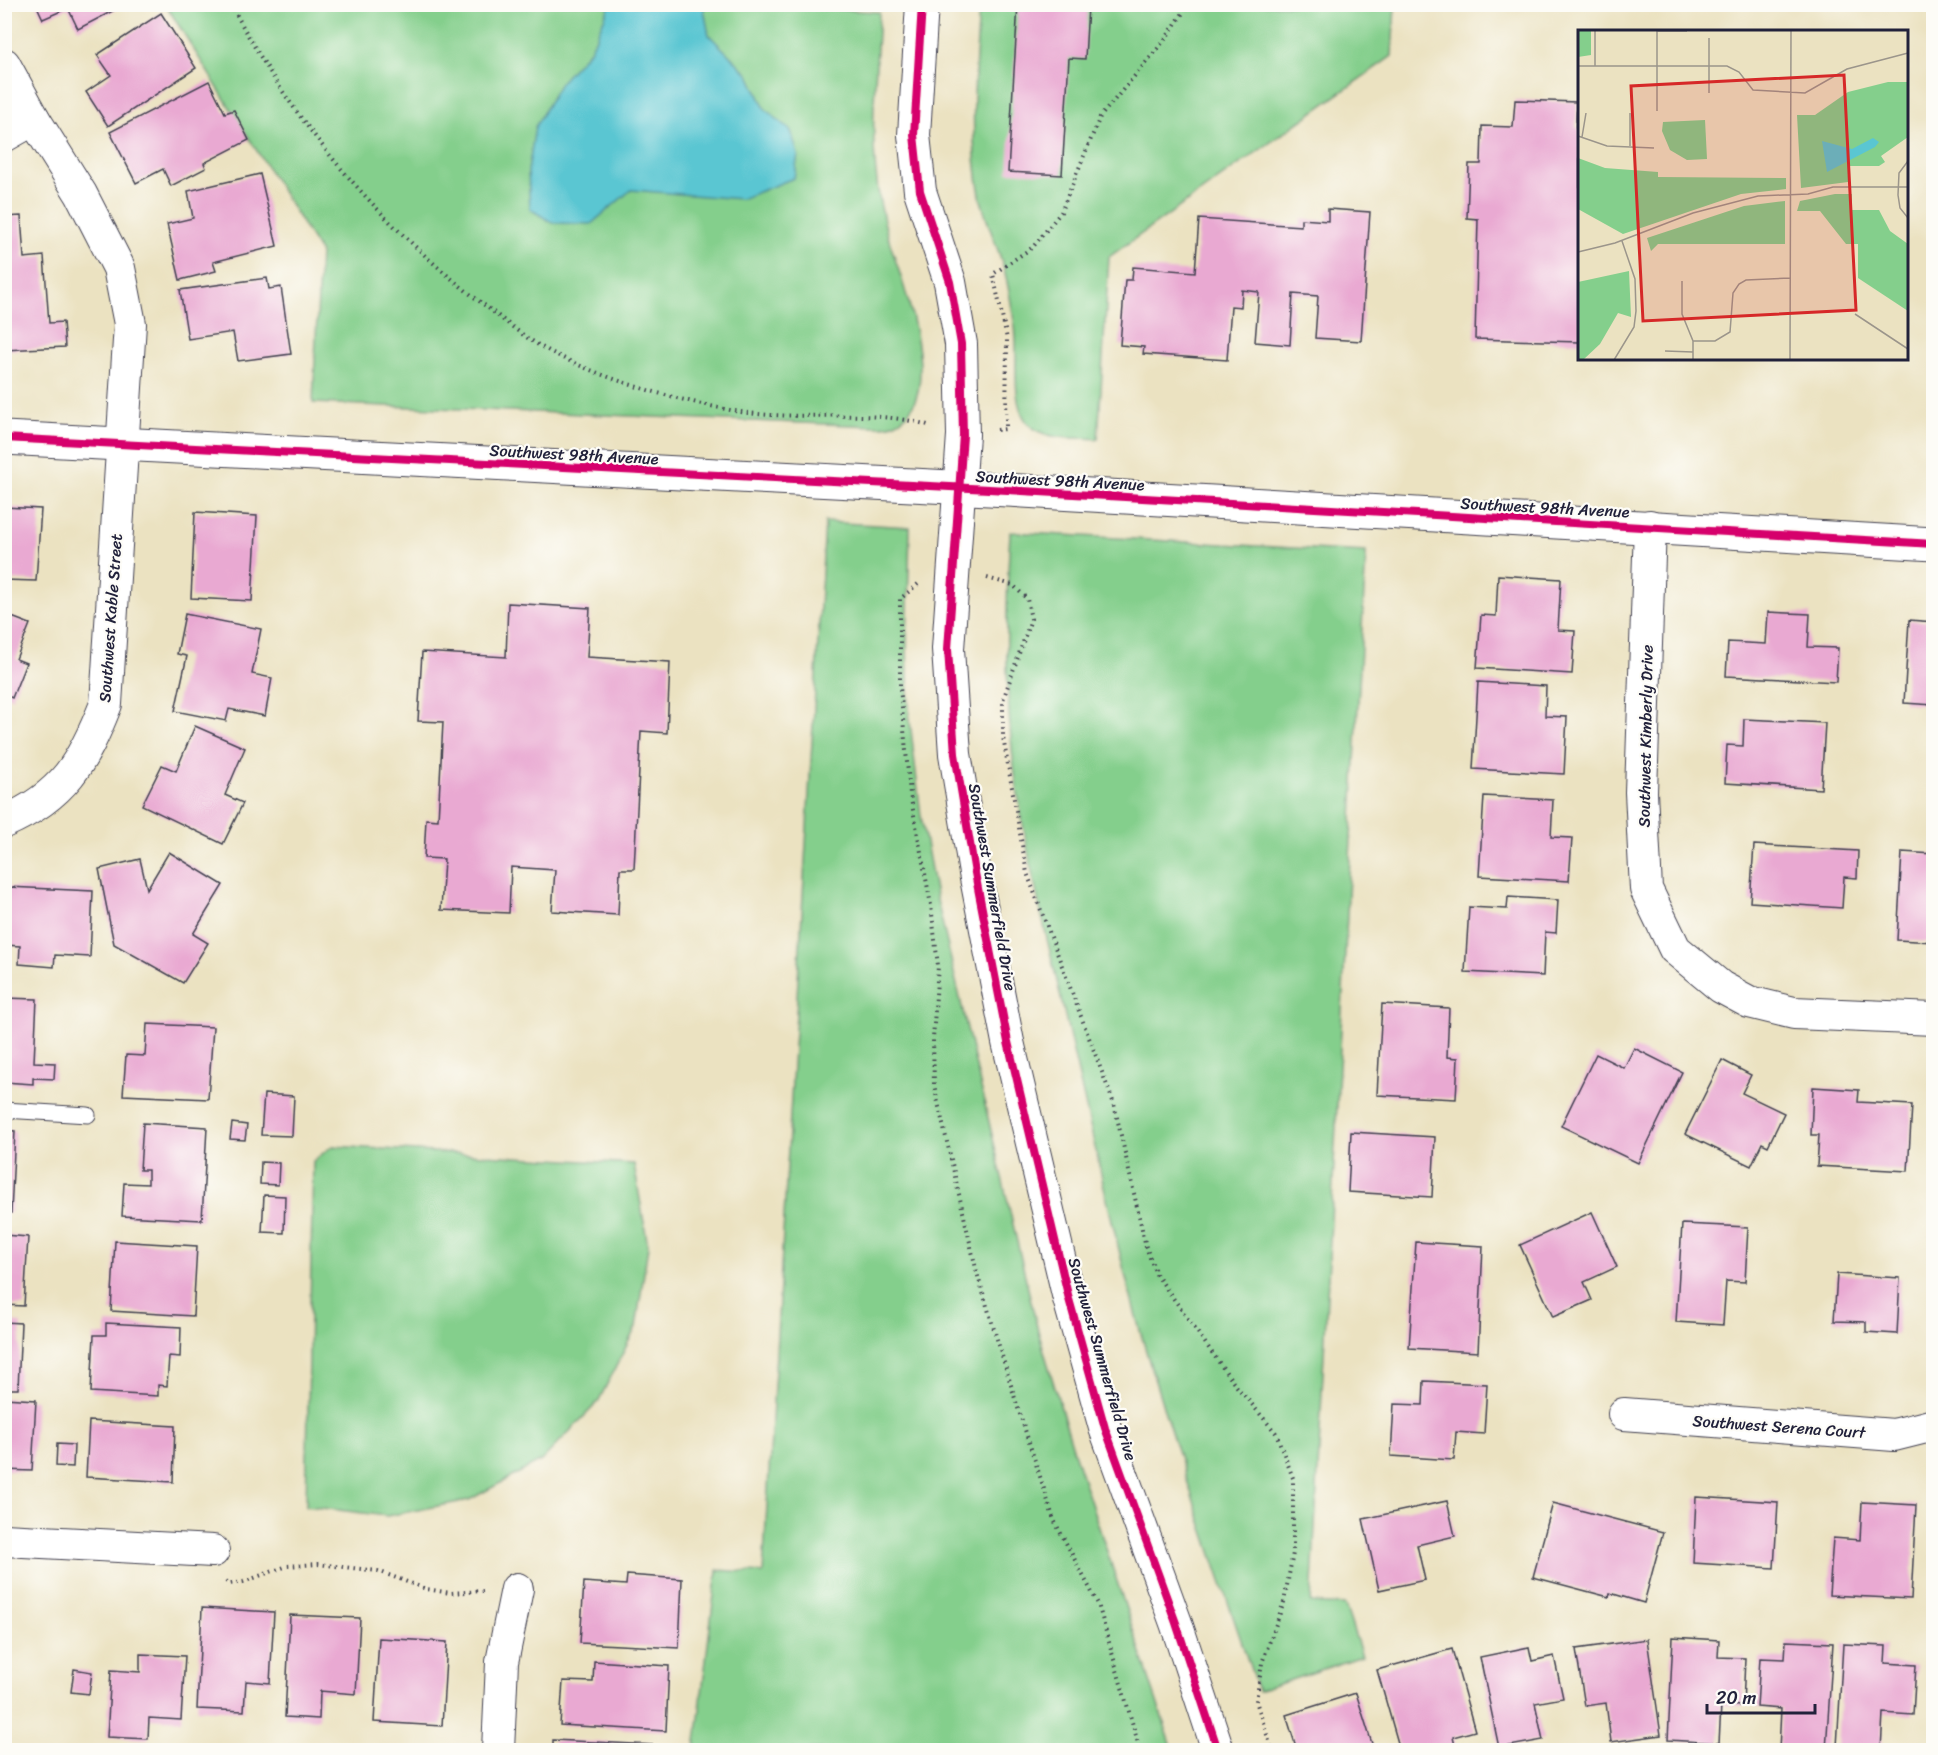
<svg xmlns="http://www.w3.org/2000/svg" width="1938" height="1755" font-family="Sriracha,sans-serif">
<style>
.green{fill:#84cf8c;stroke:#537864;stroke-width:1.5}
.water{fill:#5ac6d2;stroke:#3e7486;stroke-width:1.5}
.building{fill:#e9a9d2}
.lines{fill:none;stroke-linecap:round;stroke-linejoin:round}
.service-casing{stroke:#403f4f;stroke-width:17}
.minor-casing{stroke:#403f4f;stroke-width:34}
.tertiary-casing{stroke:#403f4f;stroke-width:35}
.path{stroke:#403f4f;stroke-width:4;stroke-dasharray:1.5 4.5;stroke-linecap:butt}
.service{stroke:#fff;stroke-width:15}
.minor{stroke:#fff;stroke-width:32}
.tertiary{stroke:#fff;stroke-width:33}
.cycleway-casing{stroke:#fdfcf7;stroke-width:11}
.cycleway{stroke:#d6006c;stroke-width:8}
.labels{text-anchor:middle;stroke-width:4.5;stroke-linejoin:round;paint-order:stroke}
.street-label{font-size:16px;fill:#22223b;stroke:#fdfcf7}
.inset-road{fill:none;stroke:#9b958b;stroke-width:1.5}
.view{fill:#d62828;fill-opacity:0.15;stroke:#d62828;stroke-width:3}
.inset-edge{fill:none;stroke:#22223b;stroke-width:3}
</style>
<rect width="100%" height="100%" fill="#fdfcf7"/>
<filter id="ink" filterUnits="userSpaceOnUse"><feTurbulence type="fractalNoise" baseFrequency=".0167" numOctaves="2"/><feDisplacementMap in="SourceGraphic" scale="12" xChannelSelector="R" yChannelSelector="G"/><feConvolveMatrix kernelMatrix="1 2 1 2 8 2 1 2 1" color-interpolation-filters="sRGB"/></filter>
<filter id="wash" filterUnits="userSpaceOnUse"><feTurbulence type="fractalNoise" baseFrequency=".008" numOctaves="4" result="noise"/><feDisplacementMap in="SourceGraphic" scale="24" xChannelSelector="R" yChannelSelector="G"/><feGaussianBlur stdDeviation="1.35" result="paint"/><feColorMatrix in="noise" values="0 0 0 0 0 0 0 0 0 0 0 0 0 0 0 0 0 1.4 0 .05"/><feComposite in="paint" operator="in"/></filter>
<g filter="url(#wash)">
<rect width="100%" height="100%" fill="#ebe2c1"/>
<g class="green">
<path d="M747,4L879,12C877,65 870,120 876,173C878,195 883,219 889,240C901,280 950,400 893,424C889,426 880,426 875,426L313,403L320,252L166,5Z"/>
<path d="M979,5H1395L1392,56L1109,257L1098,439C1075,437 1042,442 1026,421C1010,399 1019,354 1015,327C1012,308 1009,288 1004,269C997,244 985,220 980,195C968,132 976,68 979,5Z"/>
<polygon points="825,522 910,527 907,646 909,712 921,816 936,896 1038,1331 1075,1455 1173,1750 695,1750 717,1570 763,1573"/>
<path d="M1010,532L1366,552L1311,1603L1345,1605L1362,1656L1258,1691C1218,1570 1174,1449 1139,1327C1113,1235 1094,1140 1072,1047C1054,965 1032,884 1019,801C1004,712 1005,622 1010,532Z"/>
<polygon points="332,1146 634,1164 648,1246 636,1327 598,1402 541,1461 469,1500 387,1516 306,1506 313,1161"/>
</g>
<polygon class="water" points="610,5 703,5 709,35 749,75 765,109 791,131 798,155 794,178 741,199 631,190 591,224 553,223 530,209 528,171 535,127 560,83 591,49"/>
<g id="blocks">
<g class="building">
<polygon points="36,4 126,4 78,29 68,8 43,19"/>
<polygon points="1018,4 1088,6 1085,59 1069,58 1062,175 1008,172"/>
<polygon points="161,13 196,68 108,126 86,92 111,75 97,55"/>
<polygon points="209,81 225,113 234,110 249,140 204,163 206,168 171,186 163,169 136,183 110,132"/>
<polygon points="1515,100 1577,102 1576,128 1580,128 1580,342 1475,339 1478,219 1467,218 1469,164 1481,164 1482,126 1513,127"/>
<polygon points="260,174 277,246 213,262 216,271 180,280 167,224 193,218 188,191"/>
<polygon points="1328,209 1370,212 1361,341 1315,338 1318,296 1293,294 1290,345 1255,342 1259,292 1242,290 1241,307 1231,306 1227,360 1143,354 1144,347 1120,345 1125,280 1132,280 1133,267 1195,272 1199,219 1301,226 1301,219 1328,221"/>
<polygon points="21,216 24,258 44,256 49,323 63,322 65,347 4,350 4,217"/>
<polygon points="267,278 269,289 281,287 291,354 238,361 233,332 188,339 180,290"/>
<polygon points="4,507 41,509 36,581 4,580"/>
<polygon points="195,512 257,516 252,601 191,598"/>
<polygon points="1498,575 1561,579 1558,630 1575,631 1572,674 1477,668 1481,615 1496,616"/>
<polygon points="508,603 590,608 587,657 670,662 667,733 641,731 634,869 620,869 618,915 552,911 555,870 511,867 509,913 441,910 444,859 424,858 426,819 438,820 443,722 418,721 422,652 506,657"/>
<polygon points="1768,612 1810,614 1808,647 1838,648 1836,682 1726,676 1728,642 1766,644"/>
<polygon points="4,614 30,624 16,659 26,663 12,698 4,694"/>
<polygon points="185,614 261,629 252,674 272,678 265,716 229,709 226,721 175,711 187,656 177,654"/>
<polygon points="1909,620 1934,622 1934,705 1904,703"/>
<polygon points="1478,682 1546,686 1545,716 1567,717 1564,774 1473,769"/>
<polygon points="1744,719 1825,723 1821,789 1725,783 1727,745 1743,746"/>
<polygon points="195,726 245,748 225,795 243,803 223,844 142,805 162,765 176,771"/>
<polygon points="1484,796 1553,800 1551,837 1572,838 1569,881 1479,876"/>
<polygon points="1754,845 1858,851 1857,878 1844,877 1842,908 1750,902"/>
<polygon points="169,852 223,885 193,934 208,943 183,983 114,944 99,869 140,859 147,889"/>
<polygon points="1902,852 1934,854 1934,942 1897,940"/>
<polygon points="8,887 93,891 90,957 55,955 54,967 19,964 20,946 5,945"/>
<polygon points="1508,897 1558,900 1556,933 1545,932 1543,976 1465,972 1469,907 1507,909"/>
<polygon points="4,998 37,999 34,1062 55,1063 54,1079 33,1078 33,1084 4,1082"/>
<polygon points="1382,1004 1449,1008 1447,1057 1458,1058 1456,1099 1377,1095"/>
<polygon points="147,1024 213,1027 208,1099 123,1095 126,1055 145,1056"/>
<polygon points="1634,1048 1682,1072 1638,1163 1561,1126 1596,1054 1624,1068"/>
<polygon points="1722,1060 1751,1075 1742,1093 1784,1113 1768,1146 1762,1143 1751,1166 1685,1134"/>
<polygon points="1813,1087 1859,1090 1858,1102 1912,1105 1908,1171 1817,1166 1819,1135 1811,1135"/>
<polygon points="264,1094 294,1096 292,1136 261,1135"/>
<polygon points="143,1123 207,1127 202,1220 122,1216 124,1183 148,1184 148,1170 140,1170"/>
<polygon points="232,1123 247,1125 245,1140 230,1139"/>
<polygon points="4,1130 15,1131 11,1213 4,1213"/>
<polygon points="1351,1132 1435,1137 1432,1197 1348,1192"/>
<polygon points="261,1162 279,1163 278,1185 260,1184"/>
<polygon points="264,1195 285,1196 284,1233 262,1232"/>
<polygon points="1592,1212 1617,1267 1584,1282 1592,1300 1553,1317 1520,1245"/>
<polygon points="1682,1224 1748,1227 1745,1282 1726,1281 1723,1325 1676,1322"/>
<polygon points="4,1235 28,1237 24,1306 4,1305"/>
<polygon points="115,1241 197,1246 193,1316 111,1311"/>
<polygon points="1416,1242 1483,1246 1478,1352 1409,1348"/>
<polygon points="1837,1274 1900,1278 1897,1334 1866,1332 1866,1322 1834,1321"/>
<polygon points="4,1322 21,1323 18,1389 4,1389"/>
<polygon points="106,1323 181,1327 180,1357 169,1356 167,1386 158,1385 158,1396 91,1392 94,1335 106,1335"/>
<polygon points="1424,1381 1487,1384 1484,1434 1456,1432 1454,1460 1391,1456 1394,1404 1423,1405"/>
<polygon points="4,1398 36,1400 32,1471 4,1470"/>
<polygon points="89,1421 175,1426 173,1482 86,1477"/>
<polygon points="57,1444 74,1445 73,1467 56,1466"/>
<polygon points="1696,1497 1778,1502 1774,1568 1693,1563"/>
<polygon points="1447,1501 1455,1536 1417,1545 1425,1580 1379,1590 1363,1519"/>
<polygon points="1862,1502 1916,1505 1911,1599 1829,1595 1833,1538 1860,1540"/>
<polygon points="1553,1503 1663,1532 1644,1603 1610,1593 1609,1597 1533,1577"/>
<polygon points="627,1575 682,1579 679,1648 580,1643 584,1582 626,1585"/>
<polygon points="202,1608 274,1612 270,1683 246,1681 244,1711 197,1709"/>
<polygon points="290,1615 360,1618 356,1694 320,1691 319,1719 285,1717"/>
<polygon points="1673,1637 1719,1640 1718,1657 1745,1658 1743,1706 1721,1705 1719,1743 1668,1740"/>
<polygon points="379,1638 447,1642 442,1726 374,1722"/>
<polygon points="1647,1639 1661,1735 1611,1742 1606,1703 1585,1706 1576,1649"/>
<polygon points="1786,1641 1833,1643 1826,1750 1779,1750 1781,1709 1757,1707 1760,1658 1785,1659"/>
<polygon points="1843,1644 1886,1646 1885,1663 1916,1665 1913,1715 1883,1713 1881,1750 1837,1747"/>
<polygon points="1529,1647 1532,1661 1554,1656 1563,1698 1535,1703 1543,1740 1499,1748 1480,1657"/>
<polygon points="1452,1649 1475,1731 1453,1737 1456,1750 1400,1750 1377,1670"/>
<polygon points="140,1654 185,1656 181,1720 149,1718 148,1739 107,1737 111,1670 140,1672"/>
<polygon points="594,1661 669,1666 666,1731 560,1725 563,1681 593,1682"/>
<polygon points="74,1669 92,1672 89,1694 71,1692"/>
<polygon points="1356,1693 1374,1750 1297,1750 1286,1715"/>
<polygon points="553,1740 654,1745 653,1750 553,1750"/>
</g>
</g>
</g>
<g filter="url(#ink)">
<use href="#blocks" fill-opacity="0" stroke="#403f4f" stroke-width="1.5"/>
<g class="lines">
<defs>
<polyline id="service" points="4,1110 88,1115"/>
<g id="minor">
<polyline points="922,4 914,135 920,191 950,282 961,344 963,435 948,649 955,754 975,873 1008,1042 1069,1299 1105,1428 1176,1623 1218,1750"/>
<path d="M4,64L34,119L81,194L119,268L130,324L106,704C83,762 64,796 4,822"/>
<polyline points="4,136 34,119"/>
<polyline points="1650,526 1641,792 1646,889 1675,949 1721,987 1749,1002 1794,1013 1934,1019"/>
<polyline points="1624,1414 1894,1435 1934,1425"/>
<polyline points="4,1540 213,1551"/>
<polyline points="498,1750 502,1662 517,1589"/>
</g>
<polyline id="tertiary" points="4,438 989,489 1934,544"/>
</defs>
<use href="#service" class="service-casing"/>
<use href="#minor" class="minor-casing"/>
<use href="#tertiary" class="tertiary-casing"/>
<g class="path">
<path d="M231,4C291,121 379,224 483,304C506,322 531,343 557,355C612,382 670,398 730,410C793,423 866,407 928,425"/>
<polyline points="997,430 1006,429 1007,339 993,274 1033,247 1061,212 1100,117 1164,41 1189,4"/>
<polyline points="987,578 1013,585 1027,599 1031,619 1003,700 1003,737 1027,873 1114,1104 1146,1247 1156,1274 1233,1382 1276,1433 1293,1478 1293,1553 1284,1602 1262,1663 1256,1701 1272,1750"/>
<polyline points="918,584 900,599 900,687 910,794 931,905 938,966 933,1039 934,1085 977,1273 1017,1405 1054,1520 1098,1604 1140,1750"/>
<polyline points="226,1581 229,1584 243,1582 287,1566 318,1564 378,1571 426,1589 451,1593 483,1591"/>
</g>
<use href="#service" class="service"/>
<use href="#minor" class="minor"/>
<use href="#tertiary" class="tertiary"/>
<defs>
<g id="cycleway">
<polyline points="922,4 914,135 920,191 950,282 961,344 963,435 948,649 955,754 975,873 1008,1042 1069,1299 1105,1428 1176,1623 1218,1750"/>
<polyline points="4,438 989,489 1934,544"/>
</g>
</defs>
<use href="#cycleway" class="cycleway-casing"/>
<use href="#cycleway" class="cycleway"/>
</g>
</g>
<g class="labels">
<g class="street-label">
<text transform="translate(574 454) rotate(3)" y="6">Southwest 98th Avenue</text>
<text transform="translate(1060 480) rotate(3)" y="6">Southwest 98th Avenue</text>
<text transform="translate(1545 507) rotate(3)" y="6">Southwest 98th Avenue</text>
<text transform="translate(110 618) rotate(-86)" y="6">Southwest Kable Street</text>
<text transform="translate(1645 736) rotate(-89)" y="6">Southwest Kimberly Drive</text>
<text transform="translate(993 887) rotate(80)" y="6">Southwest Summerfield Drive</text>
<text transform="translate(1103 1359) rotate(74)" y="6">Southwest Summerfield Drive</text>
<text transform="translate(1779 1426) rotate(4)" y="6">Southwest Serena Court</text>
</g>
</g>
<g transform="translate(1578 30)">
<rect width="330" height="330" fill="#ebe2c1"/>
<path d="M13,0V25L0,27V1ZM310,52H330V107L303,126L307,132L301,136H270V152L223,158L219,85H237L270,62ZM127,90L129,129L109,130L92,120L84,101L85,92ZM0,128L27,138L80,142V147L208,148V159L163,164L45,204L0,179ZM257,164H274V180H301L312,201L330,214V281L280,248V214H268L242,181H219L222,171ZM207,171V214H80L73,221L69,208L166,176ZM51,241L53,287L40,283L22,314L6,329L0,330V252Z" fill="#84cf8c"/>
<path d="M295,108L301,112L297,117L249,142L244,111L274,119Z" fill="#5ac6d2"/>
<path class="inset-road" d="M17,0V36M79,1H109M0,36H149L161,42L175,60L227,63L269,39L330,23M131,63V8M79,81V0M52,83V116M0,106L29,116L76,118M4,107L8,83M330,131L321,143L320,165L322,178L330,188M0,222L37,213L115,183L180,166L230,164L255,157H330M104,251V284L115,311V330M277,284L330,319M115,311H137L152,302L155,263L161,254L168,250L212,248M87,321L115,322M36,330L56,297L58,281L57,249L44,211M212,330L213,0"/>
<path class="view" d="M266,45L278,280L65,291L53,56Z"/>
<rect width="330" height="330" class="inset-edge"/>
</g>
<rect width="1938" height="1755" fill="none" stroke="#fdfcf7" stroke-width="24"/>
<path d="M1707 1704v9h108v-9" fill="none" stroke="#22223b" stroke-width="3"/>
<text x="1716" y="1704" font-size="18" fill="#22223b" stroke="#fdfcf7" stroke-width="4.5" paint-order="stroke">20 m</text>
</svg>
